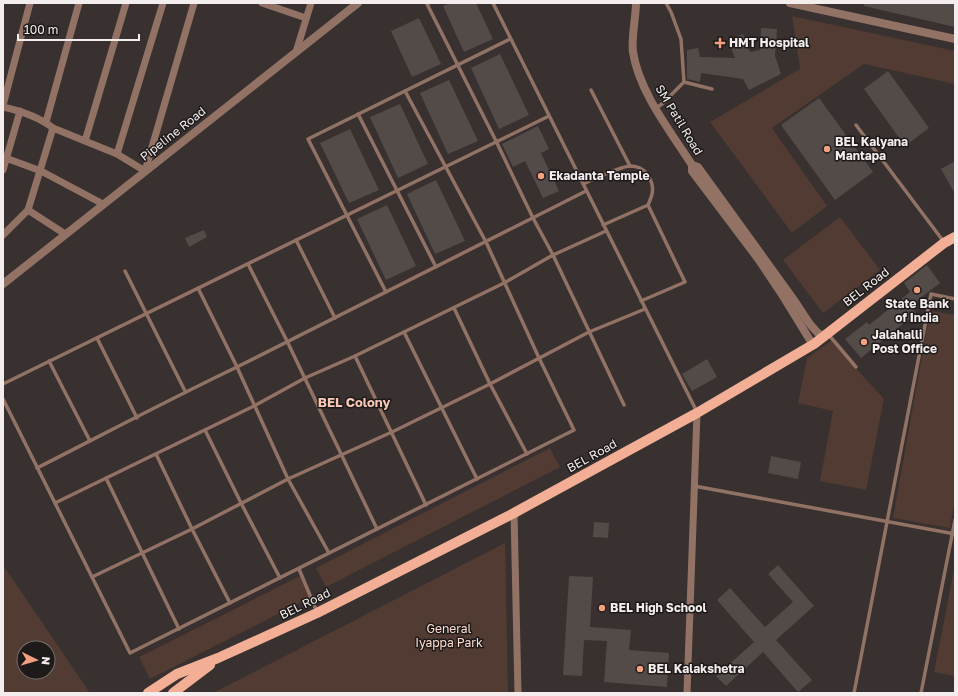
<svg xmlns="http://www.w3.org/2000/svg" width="958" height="696" font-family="'Golos Text',sans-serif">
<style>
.green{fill:#523b32;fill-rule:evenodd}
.building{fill:#524b48}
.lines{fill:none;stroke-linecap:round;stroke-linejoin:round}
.service{stroke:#927265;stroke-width:3.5}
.minor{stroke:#927265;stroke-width:7}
.tertiary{stroke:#927265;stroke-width:8}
.primary{stroke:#f2af95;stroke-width:10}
.poi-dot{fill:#f2a080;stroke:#1d1a19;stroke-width:1.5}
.labels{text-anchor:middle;stroke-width:3;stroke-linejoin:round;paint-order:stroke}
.poi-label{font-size:12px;font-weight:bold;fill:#f3eeed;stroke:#1d1a19;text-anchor:start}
.street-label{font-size:12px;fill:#f3eeed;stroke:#1d1a19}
.park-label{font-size:12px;fill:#ffdccf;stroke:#1d1a19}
.neighbourhood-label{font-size:13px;font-weight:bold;fill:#f8c8b6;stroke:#1d1a19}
</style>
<rect width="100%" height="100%" fill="#38312f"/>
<g class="green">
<polygon points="792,16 955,51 955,84 864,64 772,128 827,206 792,233 710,122 800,69"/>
<polygon points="840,217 880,270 823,313 783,260"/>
<polygon points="930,311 955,315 955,498 950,528 893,518"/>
<polygon points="831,341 884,399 866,490 820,481 833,411 798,403 807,358"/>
<polygon points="550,448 560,467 326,587 316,568"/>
<polygon points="505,543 508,693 213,693"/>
<path d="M3,565L90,693H3ZM24,648H48V672H24Z"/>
<polygon points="955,565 955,676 934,672"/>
<polygon points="300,576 310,598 150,679 139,657"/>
</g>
<g class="building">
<polygon points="450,3 476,3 493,39 464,52 443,6"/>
<polygon points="864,3 955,3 955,27 864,6"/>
<polygon points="419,18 441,64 412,77 391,31"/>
<polygon points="761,28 777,29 775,56 781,74 749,90 743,79 701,73 700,82 687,79 687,50 698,48 700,57 735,58 728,40 743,34 750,52 760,50"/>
<polygon points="500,54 529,115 499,129 471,68"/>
<polygon points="888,71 929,128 905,146 864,89"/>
<polygon points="449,80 478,141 448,154 420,93"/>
<polygon points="819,98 873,172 835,200 781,125"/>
<polygon points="400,104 428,164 398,178 370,117"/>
<polygon points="538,126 549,149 541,153 559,191 543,198 525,161 513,167 502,144"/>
<polygon points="350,129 379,190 349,203 320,143"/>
<polygon points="955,161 955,194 941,169"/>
<polygon points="436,180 465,241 435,254 407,194"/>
<polygon points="387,205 416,266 386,280 357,219"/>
<polygon points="204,230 207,237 189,247 185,238"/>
<polygon points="927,265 940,283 910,306 916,313 861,358 845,339 867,322 869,325 910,292 904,283"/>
<polygon points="707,359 717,377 692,391 682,374"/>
<polygon points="771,456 801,462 798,479 768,473"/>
<polygon points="594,522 609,523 608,538 593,537"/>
<polygon points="778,565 814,606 776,640 812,680 798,692 763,652 726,686 716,676 754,642 717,600 730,588 765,627 793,602 768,574"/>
<polygon points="569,576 593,577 590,627 631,630 629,650 669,653 667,687 604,682 607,641 584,640 582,676 563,675"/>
</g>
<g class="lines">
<g class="service">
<polyline points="429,3 427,4 496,141 533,218 553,255 624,405"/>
<polyline points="493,3 697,412"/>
<polyline points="666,3 671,12 681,39 684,82 712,89"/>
<polyline points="591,90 630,166"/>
<polyline points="656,108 662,104 684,82"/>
<polyline points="358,114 436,267"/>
<polyline points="856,125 944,242"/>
<path d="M583,184C595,179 618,167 630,166C639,166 647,171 650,179C655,189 652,196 648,205L603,225"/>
<polyline points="296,240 335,318"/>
<polyline points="248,264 287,341 377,529"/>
<polyline points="125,271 185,391"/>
<polyline points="198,288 237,367 288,479 329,553"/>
<polyline points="386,292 308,139 510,39"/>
<polyline points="641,301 685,282 648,205"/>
<polyline points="454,308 490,384 527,454"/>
<polyline points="404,332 477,479"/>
<polyline points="828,334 856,367"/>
<polyline points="97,338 137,418"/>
<polyline points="355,356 426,505"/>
<polyline points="49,361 90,441"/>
<polyline points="3,384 549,116"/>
<polyline points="3,399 130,653 574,430 539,358 486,242 405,91"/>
<polyline points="205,430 241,503 280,578"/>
<polyline points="156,454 192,529 230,603"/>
<path d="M37,468C104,434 170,399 237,367L586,191"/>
<polyline points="106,478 179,629"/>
<polyline points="694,486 955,534"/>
<polyline points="55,503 254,406 305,378 355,356 504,283 553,255 606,231"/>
<polyline points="299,569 317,612"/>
<polyline points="92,577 192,529 288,479 392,432 490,384 589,332 645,309"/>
<polyline points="854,693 931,294 955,299"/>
<polyline points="921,693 955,520"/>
</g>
<g class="minor">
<polyline points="262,3 306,18"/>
<polyline points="296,52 311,3"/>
<polyline points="3,105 30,3"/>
<path d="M3,107C21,111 39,117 53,128L117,154L145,171L194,3"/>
<polyline points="46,122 79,3"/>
<polyline points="85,141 126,3"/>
<polyline points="117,154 163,3"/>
<polyline points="3,157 41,171 103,204"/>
<polyline points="3,170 20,111"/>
<polyline points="28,210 65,234"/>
<polyline points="3,235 28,210 53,128"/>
<polyline points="514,513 518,693"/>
<polyline points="687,693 697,413"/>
</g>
<g class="tertiary">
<path d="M636,3C636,16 631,40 633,52C639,92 671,132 692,165L698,167L794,300C803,313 810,328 823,337"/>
<polyline points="790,3 955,39"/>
<polyline points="692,165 692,171 759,260 781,293 813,345"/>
<polyline points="3,284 358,3"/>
</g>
<g class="primary">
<polyline points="148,693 177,674 218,658 317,613 514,513 697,413 814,344 944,243 955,237"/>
<polyline points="173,693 210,665"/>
</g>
</g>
<g class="poi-dot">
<path d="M718 37h4v4h4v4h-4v4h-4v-4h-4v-4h4z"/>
<circle cx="827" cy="149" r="4"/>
<circle cx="541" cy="176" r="4"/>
<circle cx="917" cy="290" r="4"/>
<circle cx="864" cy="342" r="4"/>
<circle cx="602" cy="608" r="4"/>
<circle cx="640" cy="669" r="4"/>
</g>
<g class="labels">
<g class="poi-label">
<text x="729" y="47">HMT Hospital</text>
<text x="835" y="146">BEL Kalyana<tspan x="835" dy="14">Mantapa</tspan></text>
<text x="549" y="180">Ekadanta Temple</text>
<text x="917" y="308" text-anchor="middle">State Bank<tspan x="917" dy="14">of India</tspan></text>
<text x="872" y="339">Jalahalli<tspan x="872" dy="14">Post Office</tspan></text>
<text x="610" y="612">BEL High School</text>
<text x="648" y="673">BEL Kalakshetra</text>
</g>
<g class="street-label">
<text transform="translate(679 120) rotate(59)" y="4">SM Patil Road</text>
<text transform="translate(173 134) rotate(-38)" y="4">Pipeline Road</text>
<text transform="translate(866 287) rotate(-38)" y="4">BEL Road</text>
<text transform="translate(592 456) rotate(-29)" y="4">BEL Road</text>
<text transform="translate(305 604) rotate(-26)" y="4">BEL Road</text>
</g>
<g class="park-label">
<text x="449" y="633">General<tspan x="449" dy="14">Iyappa Park</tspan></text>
</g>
<g class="neighbourhood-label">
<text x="354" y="407">BEL Colony</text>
</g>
</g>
<rect width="958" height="696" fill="none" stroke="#f3eeed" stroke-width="8"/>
<g transform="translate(36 660) rotate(95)"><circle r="19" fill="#1d1a19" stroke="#736f6e"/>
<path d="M0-3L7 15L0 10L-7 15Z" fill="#f2a080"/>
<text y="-6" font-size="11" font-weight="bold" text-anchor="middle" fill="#f3eeed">N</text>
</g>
<path d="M18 34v6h121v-6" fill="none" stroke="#f3eeed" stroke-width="2"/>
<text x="24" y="34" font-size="12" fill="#f3eeed" stroke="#1d1a19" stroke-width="3" paint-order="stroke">100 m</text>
</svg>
